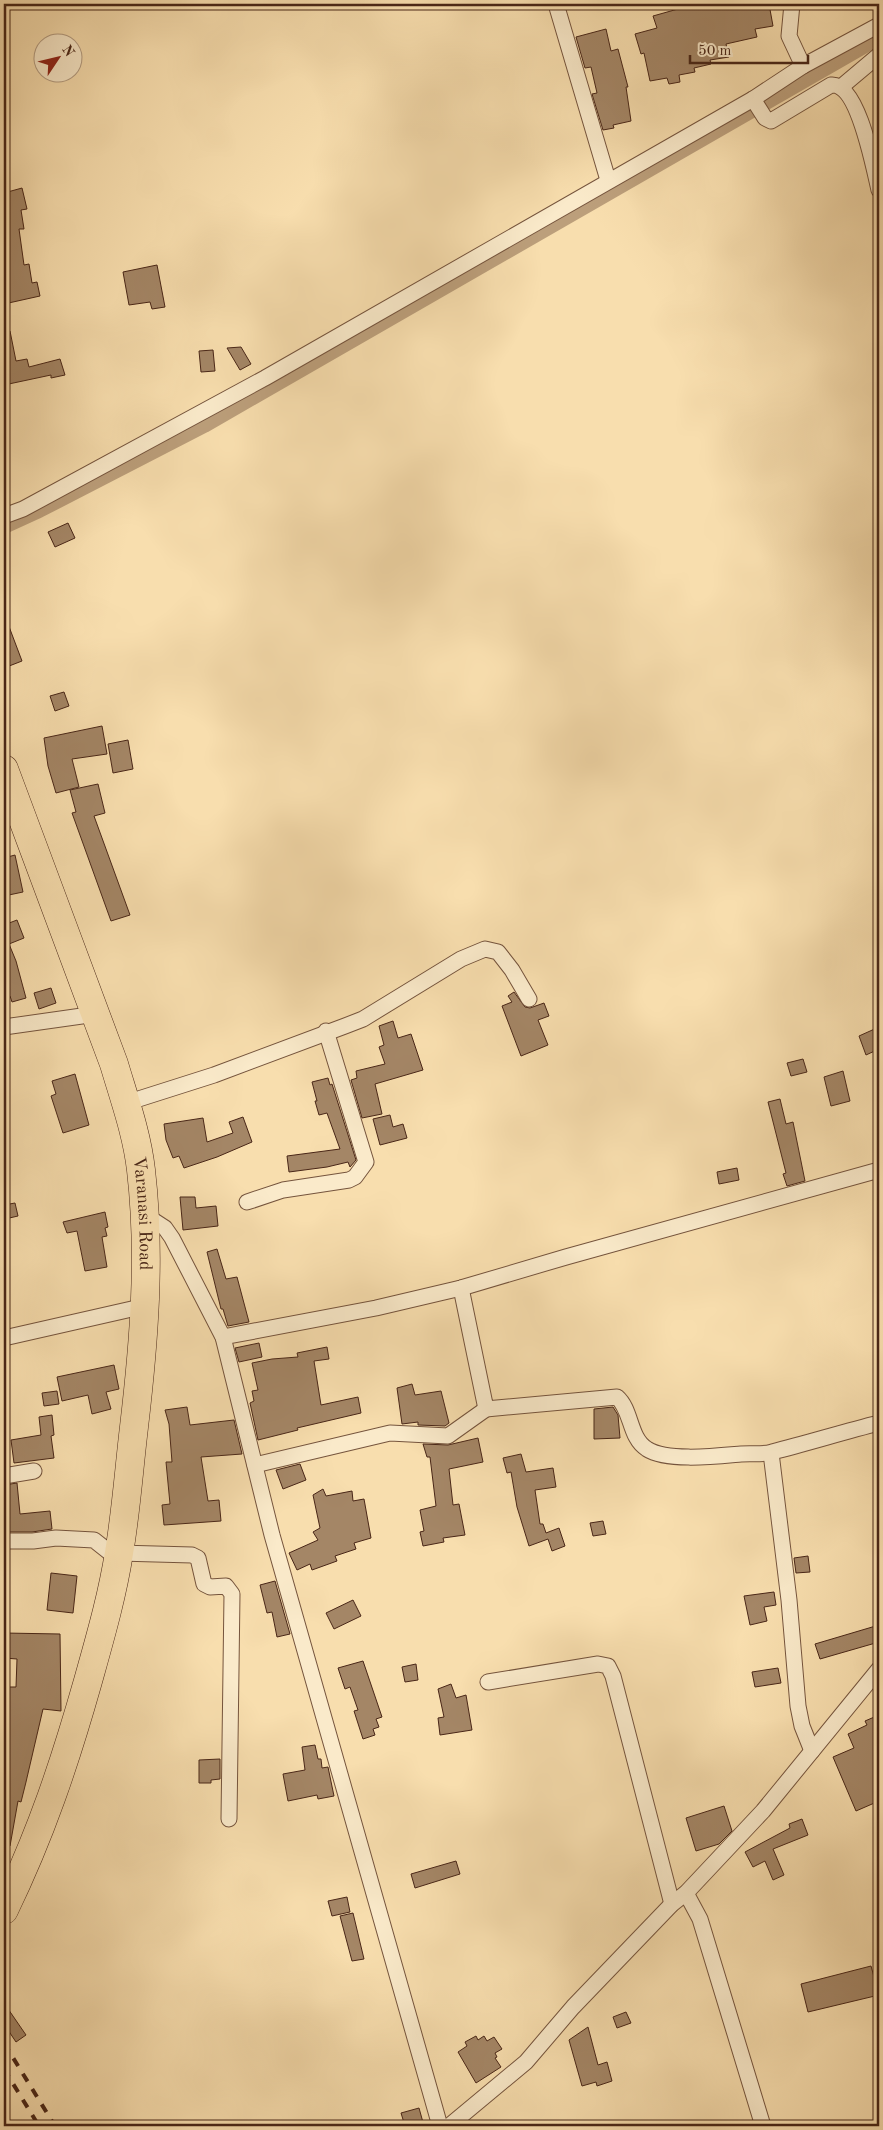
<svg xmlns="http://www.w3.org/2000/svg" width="883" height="2130" font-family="'Old Standard TT',serif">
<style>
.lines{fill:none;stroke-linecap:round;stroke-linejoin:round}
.canal{stroke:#bc9f7b;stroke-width:16}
.building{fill:#a48666;stroke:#492617}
.street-casing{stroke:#75543d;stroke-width:17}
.highway-casing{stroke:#492617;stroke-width:29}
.street{stroke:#faeaca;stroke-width:15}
.highway{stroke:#f8deae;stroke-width:28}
.rail{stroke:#492617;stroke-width:4;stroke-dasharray:9 9;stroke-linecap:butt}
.labels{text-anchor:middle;stroke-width:4.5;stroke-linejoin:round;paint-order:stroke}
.street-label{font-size:18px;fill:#492617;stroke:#faeaca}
</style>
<rect width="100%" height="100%" fill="#f8deae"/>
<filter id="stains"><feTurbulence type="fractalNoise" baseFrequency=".004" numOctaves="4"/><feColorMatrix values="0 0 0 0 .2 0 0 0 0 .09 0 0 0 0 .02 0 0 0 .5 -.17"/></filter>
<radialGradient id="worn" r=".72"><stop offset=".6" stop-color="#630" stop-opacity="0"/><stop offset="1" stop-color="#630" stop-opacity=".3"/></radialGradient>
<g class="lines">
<polyline class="canal" points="4,526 39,510 204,425 879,37"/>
</g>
<g class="building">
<polygon points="685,4 769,4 773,26 755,29 757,37 726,44 729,57 710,60 711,64 694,68 695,72 679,75 680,82 669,84 667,78 650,81 644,53 641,54 635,34 657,28 653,16 685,7"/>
<polygon points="606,29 611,51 618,49 628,87 626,87 631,121 613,125 614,128 603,130 592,94 597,93 591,67 585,68 576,37"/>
<polygon points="22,188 27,209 21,210 24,229 19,229 24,265 29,264 32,283 37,282 40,296 4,304 4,206 6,205 4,193"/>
<polygon points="157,265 165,307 152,309 150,302 129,305 123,272"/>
<polygon points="4,331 10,331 16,361 27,359 29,367 60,359 65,375 51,378 51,375 4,385"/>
<polygon points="241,347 251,364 240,370 227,348"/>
<polygon points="213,350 215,371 201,372 199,351"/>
<polygon points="68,523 75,538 55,547 48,532"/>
<polygon points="5,616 22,661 4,668 4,617"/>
<polygon points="64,692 69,706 55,711 50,696"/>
<polygon points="102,726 107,754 72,759 79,787 56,793 48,766 44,738"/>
<polygon points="128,740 133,769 113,773 108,744"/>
<polygon points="98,784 105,813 94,816 130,915 111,921 72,813 76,812 70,790"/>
<polygon points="15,855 23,892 4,896 4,858"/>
<polygon points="17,920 24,938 9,944 16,961 26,998 12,1002 10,996 4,998 4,925"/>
<polygon points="51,988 56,1003 39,1009 34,993"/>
<polygon points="514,992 525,1007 530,1008 544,1003 549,1016 538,1020 548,1045 521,1056 502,1006 512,1002 508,996"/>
<polygon points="393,1021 398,1038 411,1034 423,1070 375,1084 382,1114 362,1118 351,1080 357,1078 356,1071 385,1064 379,1047 384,1045 379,1026"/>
<polygon points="879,1027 879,1049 866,1055 859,1036"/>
<polygon points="803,1059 807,1072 791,1076 787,1063"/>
<polygon points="843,1071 850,1101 831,1106 824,1077"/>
<polygon points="75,1074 89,1125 63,1133 51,1096 56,1094 52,1081"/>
<polygon points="328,1078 330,1085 332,1084 356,1160 350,1167 348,1162 327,1167 289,1172 287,1156 340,1149 327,1113 319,1115 315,1101 317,1101 312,1082"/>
<polygon points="780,1099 786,1124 793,1122 805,1181 787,1186 783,1174 786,1173 768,1102"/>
<polygon points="390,1115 393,1127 403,1124 407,1138 380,1145 373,1119"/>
<polygon points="243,1117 252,1142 217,1157 184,1168 179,1156 173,1158 166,1140 164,1124 203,1118 207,1142 233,1133 229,1122"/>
<polygon points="737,1168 739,1180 719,1184 717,1172"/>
<polygon points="180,1197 195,1197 196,1208 216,1206 218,1226 183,1230"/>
<polygon points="15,1203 18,1216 5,1219 4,1205"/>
<polygon points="105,1212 108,1227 105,1228 107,1236 102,1237 107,1267 85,1271 77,1231 67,1233 63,1222"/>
<polygon points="217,1249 226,1279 237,1277 249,1322 228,1326 223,1309 221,1309 207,1252"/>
<polygon points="259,1343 262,1357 239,1362 235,1348"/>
<polygon points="327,1347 329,1359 314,1361 321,1405 358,1397 361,1413 297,1428 298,1430 258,1440 250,1403 254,1401 252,1391 258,1390 252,1363 272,1359 298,1357 297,1353"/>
<polygon points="114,1365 119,1389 106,1392 111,1409 92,1414 88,1395 62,1401 57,1377"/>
<polygon points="412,1384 415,1395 441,1391 449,1423 445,1426 418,1425 418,1422 402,1424 397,1388"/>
<polygon points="57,1391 59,1404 44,1406 42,1393"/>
<polygon points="187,1407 190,1425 234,1420 242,1454 201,1457 208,1501 219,1500 221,1521 164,1525 162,1505 170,1504 166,1462 172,1462 169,1424 165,1410"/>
<polygon points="613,1407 618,1415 620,1438 594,1439 594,1409"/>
<polygon points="52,1415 54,1435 51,1436 54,1458 14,1463 11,1440 41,1435 39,1417"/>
<polygon points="478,1438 483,1462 449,1469 453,1505 459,1504 465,1535 443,1538 444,1542 423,1546 420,1532 424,1531 420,1510 436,1506 430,1457 427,1457 423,1444 448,1445"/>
<polygon points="521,1454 526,1472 553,1468 556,1487 535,1490 540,1524 543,1524 546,1533 559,1528 565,1546 552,1551 548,1539 529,1546 517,1507 511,1472 507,1473 503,1458"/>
<polygon points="300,1464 306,1480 283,1489 276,1470"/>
<polygon points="17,1483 20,1514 50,1511 52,1529 32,1532 4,1532 4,1485"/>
<polygon points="323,1489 326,1496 352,1491 353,1501 364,1499 371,1538 354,1543 356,1549 335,1556 337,1561 312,1570 310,1564 297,1570 289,1553 318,1540 313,1532 320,1528 313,1495"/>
<polygon points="603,1521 606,1534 593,1536 590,1523"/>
<polygon points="808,1556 810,1572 796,1573 794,1558"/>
<polygon points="51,1573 77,1576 73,1613 47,1610"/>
<polygon points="275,1581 290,1634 277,1637 272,1612 267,1613 260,1585"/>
<polygon points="774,1592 776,1605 764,1607 767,1621 750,1625 744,1596"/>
<polygon points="353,1600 361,1616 334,1629 326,1613"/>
<polygon points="879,1625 879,1642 820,1659 815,1644"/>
<polygon points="4,1633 60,1634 61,1711 43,1709 26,1782 21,1802 18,1801 10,1846 4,1845 4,1687 16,1687 17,1659 4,1658"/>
<polygon points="363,1661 382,1717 376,1719 379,1727 373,1729 375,1735 363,1739 354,1711 358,1710 350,1687 345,1689 338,1668"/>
<polygon points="416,1664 418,1680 405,1682 402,1667"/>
<polygon points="778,1668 781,1683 755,1687 752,1672"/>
<polygon points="451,1684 456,1698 466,1695 472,1730 440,1735 438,1718 444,1717 438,1689"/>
<polygon points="879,1715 879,1801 856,1811 833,1757 854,1748 848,1734 867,1725 865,1721"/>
<polygon points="315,1745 318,1759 321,1759 322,1768 328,1767 334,1796 318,1799 317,1795 288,1801 283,1774 305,1770 302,1747"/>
<polygon points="220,1759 220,1779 211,1780 211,1783 199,1783 199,1760"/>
<polygon points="724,1806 732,1831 719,1844 696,1851 686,1818"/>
<polygon points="802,1819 808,1835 773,1849 784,1875 773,1880 765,1861 753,1867 745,1852 790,1828 789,1824"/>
<polygon points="456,1861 460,1874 415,1888 411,1874"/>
<polygon points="347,1897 350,1912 332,1916 328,1901"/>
<polygon points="353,1913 364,1959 352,1961 340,1916"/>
<polygon points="871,1966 879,1995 808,2012 801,1984"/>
<polygon points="4,2003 26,2035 16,2042 4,2024"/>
<polygon points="626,2012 631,2023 617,2028 613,2017"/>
<polygon points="588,2027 598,2065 607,2062 612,2081 597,2086 596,2082 582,2086 569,2040"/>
<polygon points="476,2036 478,2040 484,2036 487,2041 494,2037 502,2049 495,2053 497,2057 495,2058 501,2067 476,2083 458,2052 467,2046 465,2042"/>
<polygon points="419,2108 424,2126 405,2126 401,2113"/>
</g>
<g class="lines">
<defs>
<g id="street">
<polyline points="556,4 608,180"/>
<polyline points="792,4 789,36 803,66"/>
<polyline points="841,87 879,55"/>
<path d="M753,99L765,118L771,121L831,85C858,82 874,169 879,190"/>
<polyline points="4,516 23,509 265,378 753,99 803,66 879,25"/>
<polyline points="4,1027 96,1014"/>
<polyline points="126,1103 214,1075 345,1026 363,1019 461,959 485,949 498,952 512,970 529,999"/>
<polyline points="247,1202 283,1190 349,1180 355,1177 366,1162 326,1031"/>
<polyline points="145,1215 165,1228 172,1238 223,1337 272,1535 440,2126"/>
<path d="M461,1288L486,1409L617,1397C632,1410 629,1438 647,1449C667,1462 718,1456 741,1454C751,1453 763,1455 772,1452C808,1443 843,1432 879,1423"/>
<polyline points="223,1337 376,1308 461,1288 566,1257 879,1170"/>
<polyline points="4,1338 145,1306"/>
<polyline points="771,1453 789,1600 798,1706 802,1726 812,1751"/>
<polyline points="255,1465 390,1433 448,1436 486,1409"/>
<polyline points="4,1476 34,1471"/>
<polyline points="4,1541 33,1541 56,1538 94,1540 118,1559"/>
<polyline points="119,1553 192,1555 198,1558 204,1584 210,1587 226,1586 232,1594 229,1819"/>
<polyline points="488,1682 598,1664 608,1666 613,1676 672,1904"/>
<polyline points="686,1893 700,1919 763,2126"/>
<polyline points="449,2126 526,2062 573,2007 672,1904 686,1893 763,1811 879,1669"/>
</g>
<g id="highway">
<path id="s1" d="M4,769L114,1064C124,1098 137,1134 141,1170C151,1256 144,1342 134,1427C129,1469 126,1512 119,1553C112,1597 100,1638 88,1681C65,1762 41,1834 4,1910"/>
</g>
</defs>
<use href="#street" class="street-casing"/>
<use href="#highway" class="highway-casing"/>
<use href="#street" class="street"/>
<use href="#highway" class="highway"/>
<g class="rail">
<polyline points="4,2043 55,2126"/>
<polyline points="4,2069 39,2126"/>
</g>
</g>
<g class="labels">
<g class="street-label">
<text dy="6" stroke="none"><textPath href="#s1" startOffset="468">Varanasi Road</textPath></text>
</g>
</g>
<rect width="883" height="2130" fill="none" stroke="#f8deae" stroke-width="20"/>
<rect x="5" y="5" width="873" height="2120" fill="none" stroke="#492617" stroke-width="2.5"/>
<rect x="10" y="10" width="863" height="2110" fill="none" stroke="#492617"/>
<g transform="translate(58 58) rotate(55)"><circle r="24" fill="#faeaca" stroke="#b39c82"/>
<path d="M0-4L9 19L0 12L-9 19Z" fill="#8f2418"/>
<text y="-8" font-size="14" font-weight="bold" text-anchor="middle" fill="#492617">N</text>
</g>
<path d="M690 55v8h118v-8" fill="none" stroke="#492617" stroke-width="2.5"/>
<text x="698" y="55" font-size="15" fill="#492617" stroke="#faeaca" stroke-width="4" paint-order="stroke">50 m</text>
<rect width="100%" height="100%" filter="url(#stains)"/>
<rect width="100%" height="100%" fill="url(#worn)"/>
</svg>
